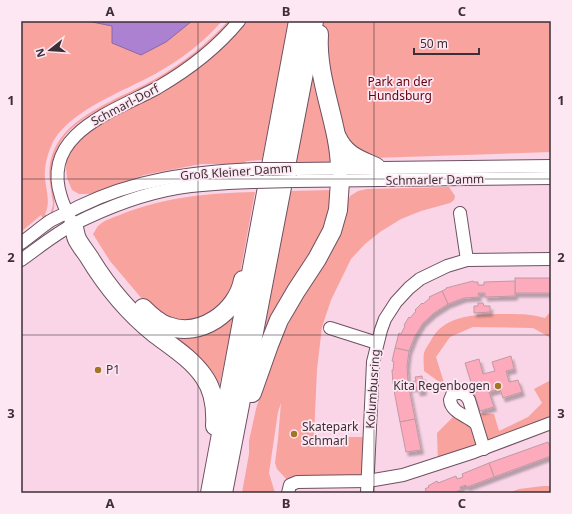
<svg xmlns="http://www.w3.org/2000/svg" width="572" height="514" font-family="'Noto Sans',sans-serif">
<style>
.green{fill:#f8a39e}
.water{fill:#ad81d1;stroke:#8b68a2}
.building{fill:#fdaabd;stroke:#c09aa1;filter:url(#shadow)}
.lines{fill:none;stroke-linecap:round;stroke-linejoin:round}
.minor-casing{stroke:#6e5060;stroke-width:14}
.highway-casing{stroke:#6e5060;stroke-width:20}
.minor{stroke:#fff;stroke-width:12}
.highway{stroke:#fff;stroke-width:18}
.minor-bridge-casing{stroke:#6e5060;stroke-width:14;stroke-linecap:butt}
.minor-bridge{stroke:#fff;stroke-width:12}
.grid{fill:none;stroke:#3d2f36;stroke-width:1;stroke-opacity:0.55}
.poi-dot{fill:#a17626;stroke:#fde7f2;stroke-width:1.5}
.labels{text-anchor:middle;stroke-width:3.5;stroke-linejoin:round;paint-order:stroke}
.park-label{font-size:12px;fill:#61030f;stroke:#fde7f2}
.street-label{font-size:12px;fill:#3d2f36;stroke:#fde7f2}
.poi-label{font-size:12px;fill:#3d2f36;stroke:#fde7f2;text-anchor:start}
.neatline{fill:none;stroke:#3d2f36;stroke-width:1.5}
.grid-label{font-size:13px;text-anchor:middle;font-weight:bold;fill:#3d2f36}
</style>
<defs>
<filter id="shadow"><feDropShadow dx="2.5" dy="4" stdDeviation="1" flood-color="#0004"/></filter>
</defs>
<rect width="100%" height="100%" fill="#f9d5e7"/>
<g class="green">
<path d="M21,21H222C203,43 180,60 155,74C124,91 73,109 54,140C48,151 44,166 45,178C46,191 51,203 45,214L47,218L44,220L41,215L21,232Z"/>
<path d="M228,21H231C206,52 171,74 136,92C113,103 89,112 70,130C58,142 51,159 51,177C51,189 59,204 51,215C50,211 53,208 53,203C50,181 45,166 57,144C75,112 126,96 157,78C184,62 207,44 228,21Z"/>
<polygon points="243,21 289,21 262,160 246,161 245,164 201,164 144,175 90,194 79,194 72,190 67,178 66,168 67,158 82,133 180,79"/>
<polygon points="324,21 551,21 551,152 373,158 342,140 323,34"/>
<polygon points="315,52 335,159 329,163 294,162"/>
<polygon points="449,187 455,196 454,200 450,203 421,211 401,219 380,232 365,244 351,259 331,300 322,327 317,369 314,437 366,437 364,477 289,482 277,469 275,463 278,439 281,403 278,412 269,473 275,493 242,493 249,454 249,441 256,409 262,389 279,343 294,313 330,254 341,232 348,201 350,196 358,191 367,189"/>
<polygon points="333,190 329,225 265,333 264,332 290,191"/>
<path d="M255,192L239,279L232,297L200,322L169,320L143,300L110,261L93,234C95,231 96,229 98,226C104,220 115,217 122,214C165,197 210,193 255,192Z"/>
<polygon points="127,298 166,329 236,308 217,397 129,303"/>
<path d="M551,311V338L533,328L473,327L450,337L436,357L445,386L424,371C424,366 423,358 424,353C425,349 428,345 430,342C443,316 470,315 496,314C513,314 529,313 545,318Z"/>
<polygon points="551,380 551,423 438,464 437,433 458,412 494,414 499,431 528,417 542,403 534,389"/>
<polygon points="543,486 551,486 551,493 508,493 519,489"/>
</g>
<polygon class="water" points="87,21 192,21 166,42 141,55 112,43 112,26"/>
<g class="building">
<rect x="515" y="278" width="36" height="15"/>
<polygon points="473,281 474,282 478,282 478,285 484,285 484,282 515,281 515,296 485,297 485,293 478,293 479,297 464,298 448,304 442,291 446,289 446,288"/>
<polygon points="442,291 448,304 434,313 423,323 415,336 409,351 395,348 399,333 401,334 405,326 404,325 409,317 410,318 416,311 415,310 422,303 423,304 430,298 429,297"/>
<polygon points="478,303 483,303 484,306 490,306 490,312 474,313 474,306 478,306"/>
<polygon points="395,348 409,351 407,366 408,382 416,381 415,377 422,376 424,391 418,392 417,387 409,388 415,419 400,422 394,390 397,390 396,384 393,384 392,370 393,370 394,362 392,361"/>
<polygon points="511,356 514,369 506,371 509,382 518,380 522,392 503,398 500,389 489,392 494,407 480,411 474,393 478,392 475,381 471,382 465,363 479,359 483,374 495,371 492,362"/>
<polygon points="415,419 421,450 406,452 400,422"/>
<polygon points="548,442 551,450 551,456 494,477 489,463"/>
<polygon points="489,463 494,477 467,487 466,485 460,487 461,490 452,493 427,493 425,489 429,487 428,486 437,481 438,483 456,476 457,479 463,477 462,474"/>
</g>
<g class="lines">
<defs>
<g id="minor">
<polyline points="297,169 551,166"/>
<polyline points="295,181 551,178"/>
<polyline points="460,213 467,260"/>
<path d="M73,225C69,216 64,207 61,197C40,133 115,111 157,88C188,70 216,49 239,21"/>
<path d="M21,243C31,236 40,228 50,221C59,216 69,212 78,207C135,179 192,172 255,169"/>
<path d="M21,260C38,248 55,234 74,224C106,208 142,194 177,188C202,184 228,183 253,182"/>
<polyline points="330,328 377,343"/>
<path d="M476,424C469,416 451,413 450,400L452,395C459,391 465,393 469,400L484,449"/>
<polyline points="288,493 290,485 297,482 368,481 403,475 474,452 551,423"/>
<polyline points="367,493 373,362 381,330 385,319 396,302 409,288 420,279 447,266 467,260 551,259"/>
</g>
<g id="highway">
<path d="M319,34C316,80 339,123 340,168"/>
<path d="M337,137C346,156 359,159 376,167"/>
<path d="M73,225C75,229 75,235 77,239C80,245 85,251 89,257C106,285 128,312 154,333C171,346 192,359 204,377C214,391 216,409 215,426"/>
<path d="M143,308C150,315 158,323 168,326C200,338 237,312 243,280"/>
<polyline points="252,393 269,345 279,320 296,291 317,259 332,231 338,210 340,181"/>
<polyline points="210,493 298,21"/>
<polyline points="223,493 314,21"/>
</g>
</defs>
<use href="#minor" class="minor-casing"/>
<use href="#highway" class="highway-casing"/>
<use href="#minor" class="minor"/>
<use href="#highway" class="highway"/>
<defs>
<g id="minor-bridge">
<polyline points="255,169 297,169"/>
<polyline points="253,182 295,181"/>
</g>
</defs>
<use href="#minor-bridge" class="minor-bridge-casing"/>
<use href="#minor-bridge" class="minor-bridge"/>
</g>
<path class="grid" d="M198,21V493M374,21V493M21,179H551M21,335H551"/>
<g class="poi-dot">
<circle cx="98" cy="370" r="4"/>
<circle cx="498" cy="386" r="4"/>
<circle cx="294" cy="434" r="4"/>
</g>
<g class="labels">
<g class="park-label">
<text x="400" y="86">Park an der<tspan x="400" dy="14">Hundsburg</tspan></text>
</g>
<g class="street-label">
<text transform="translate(125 105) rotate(-28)" y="4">Schmarl-Dorf</text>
<text transform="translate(236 172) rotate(-4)" y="4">Groß Kleiner Damm</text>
<text transform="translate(435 180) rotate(-1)" y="4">Schmarler Damm</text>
<text transform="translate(373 389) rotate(-86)" y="4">Kolumbusring</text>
</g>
<g class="poi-label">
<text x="106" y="374">P1</text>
<text x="490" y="390" text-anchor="end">Kita Regenbogen</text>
<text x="302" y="431">Skatepark<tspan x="302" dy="14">Schmarl</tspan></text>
</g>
</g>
<rect width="572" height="514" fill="none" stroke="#fde7f2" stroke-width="44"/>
<g transform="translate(50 50) rotate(253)" stroke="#fde7f2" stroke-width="3" paint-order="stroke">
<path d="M0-3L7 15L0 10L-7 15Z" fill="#3d2f36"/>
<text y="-6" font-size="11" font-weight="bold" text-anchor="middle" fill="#3d2f36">N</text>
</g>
<path d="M414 48v6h65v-6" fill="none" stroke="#3d2f36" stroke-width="2"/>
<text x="420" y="48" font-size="12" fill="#3d2f36" stroke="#fde7f2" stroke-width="3" paint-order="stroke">50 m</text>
<rect x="22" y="22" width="528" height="470" class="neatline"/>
<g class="grid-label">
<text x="110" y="16">A</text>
<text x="286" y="16">B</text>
<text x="462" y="16">C</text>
<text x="11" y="105">1</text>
<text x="561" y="105">1</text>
<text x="11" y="262">2</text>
<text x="561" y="262">2</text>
<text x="11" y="418">3</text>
<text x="561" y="418">3</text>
<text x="110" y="508">A</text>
<text x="286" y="508">B</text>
<text x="462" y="508">C</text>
</g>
</svg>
